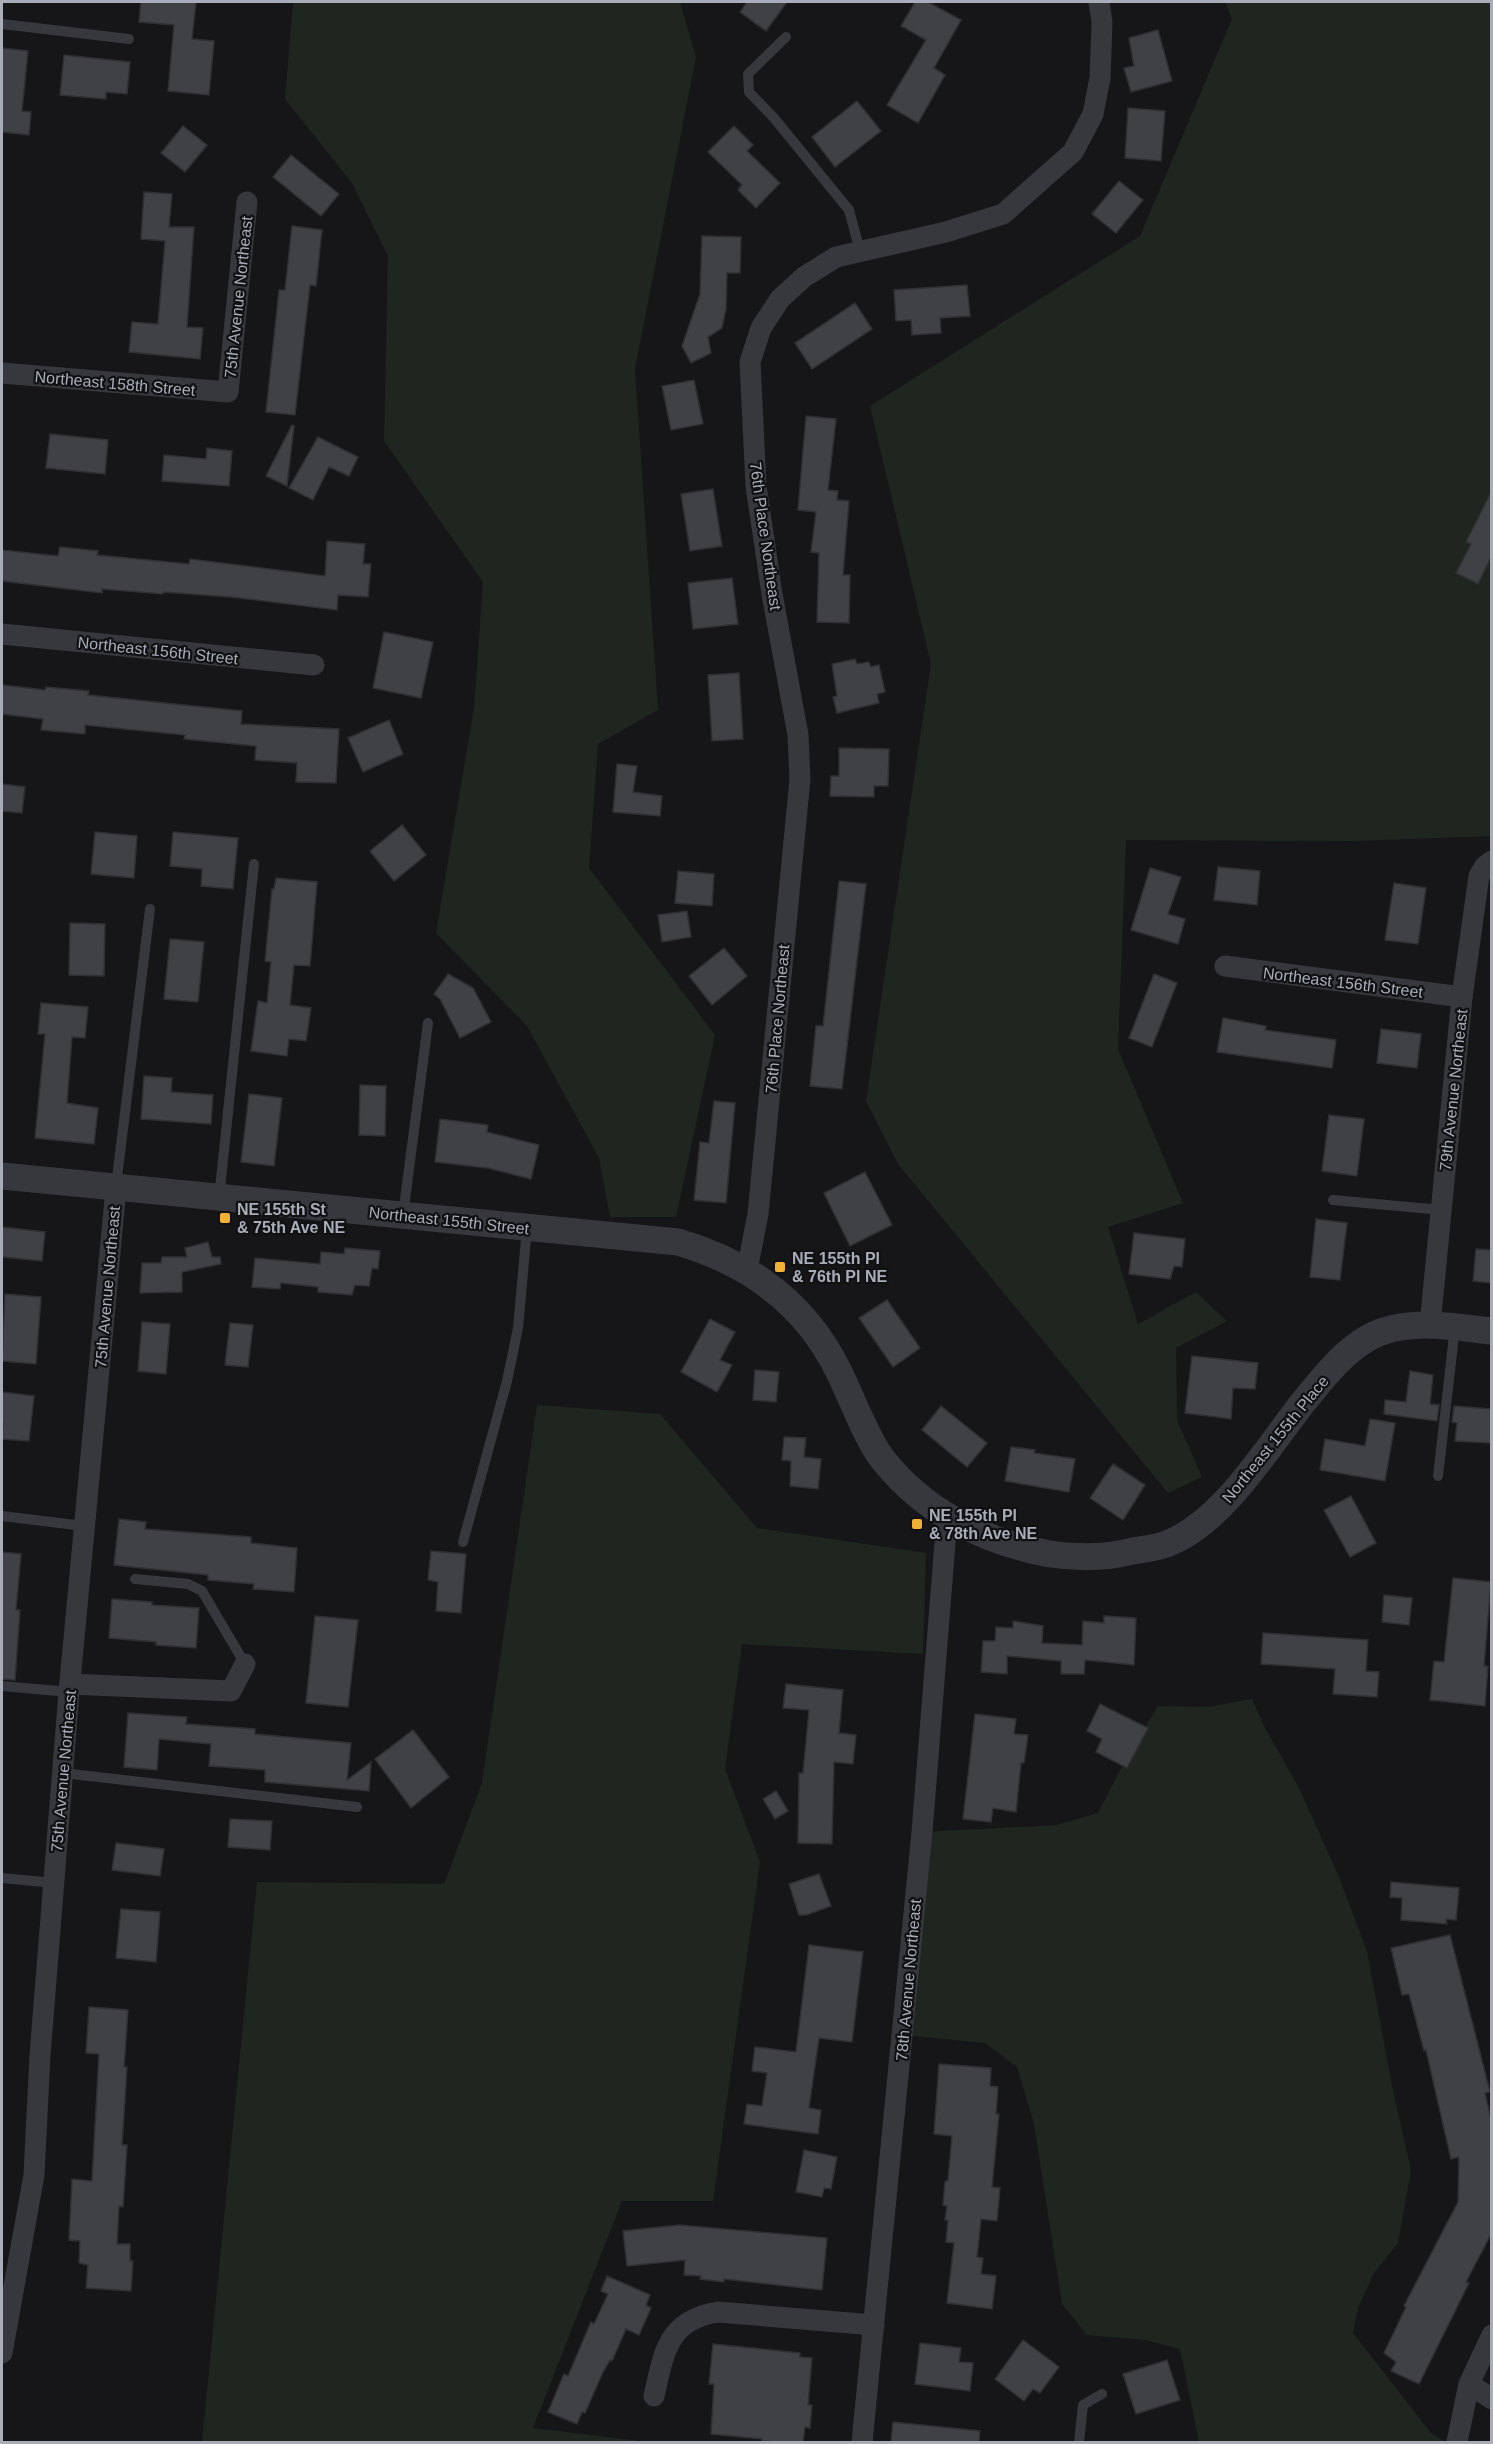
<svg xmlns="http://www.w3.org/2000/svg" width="1493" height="2444" font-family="Arial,sans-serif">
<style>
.green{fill:#1e261f}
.building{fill:#404145;stroke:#303034;stroke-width:1.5}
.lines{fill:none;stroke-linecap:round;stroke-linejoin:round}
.service{stroke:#37383d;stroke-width:10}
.minor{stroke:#37383d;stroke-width:21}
.tertiary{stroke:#37383d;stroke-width:27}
.poi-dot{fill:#f2b134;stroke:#111113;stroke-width:2}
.labels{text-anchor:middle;stroke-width:4.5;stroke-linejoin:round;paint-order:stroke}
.street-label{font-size:16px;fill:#a8adb8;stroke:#111113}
.poi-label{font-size:16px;font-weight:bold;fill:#a8adb8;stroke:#111113;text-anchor:start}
</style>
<rect width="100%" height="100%" fill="#161618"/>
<g class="green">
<polygon points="293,2 680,2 696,57 635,369 658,710 598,744 589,868 715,1035 676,1217 610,1217 599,1158 527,1026 436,933 474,708 483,582 384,441 388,256 352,183 285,99"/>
<polygon points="1225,2 1491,2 1491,836 1355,841 1126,840 1118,1049 1183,1203 1108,1227 1138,1324 1196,1292 1227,1321 1176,1348 1177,1420 1202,1477 1168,1493 898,1164 866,1101 931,664 870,406 1140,236 1232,19"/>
<polygon points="537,1405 660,1414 757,1528 926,1553 923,1654 742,1644 725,1769 760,1862 713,2201 622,2201 533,2428 648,2442 202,2442 257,1882 444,1884 482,1783"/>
<polygon points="1252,1699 1265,1728 1300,1790 1339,1877 1367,1951 1393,2091 1411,2170 1398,2243 1374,2273 1358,2308 1353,2333 1431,2433 1445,2442 1199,2442 1180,2349 1146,2340 1087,2335 1062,2304 1034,2124 1017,2067 985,2043 903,2035 922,1832 1057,1825 1098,1813 1129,1753 1158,1706 1208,1707"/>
</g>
<g class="building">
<polygon points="141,2 196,2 192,39 214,41 209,95 168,91 174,25 139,22"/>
<polygon points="747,2 787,2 766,31 740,12"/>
<polygon points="915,2 928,2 961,20 934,68 945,75 918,123 887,105 926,40 901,26"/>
<polygon points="1158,30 1172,81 1131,92 1124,68 1134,66 1129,38"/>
<polygon points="2,48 28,51 22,111 31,112 29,135 2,132"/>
<polygon points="64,55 130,62 127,94 106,92 106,99 60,95"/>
<polygon points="857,101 881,131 835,167 812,137"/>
<polygon points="1128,108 1165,111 1161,161 1125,158"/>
<polygon points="183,126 207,145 185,172 161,153"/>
<polygon points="734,126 753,145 747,151 780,183 756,208 738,190 742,185 708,152"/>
<polygon points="291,155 339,194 321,216 273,177"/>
<polygon points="1119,181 1143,200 1116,233 1092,214"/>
<polygon points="144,192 172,194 169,227 194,227 187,327 203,328 200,359 129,352 132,322 158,324 165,241 141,239"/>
<polygon points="292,226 322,230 316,286 310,285 295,415 266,412 279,290 285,290"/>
<polygon points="702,236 741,237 740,273 727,273 726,309 722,328 708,337 711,353 691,363 682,346 700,294"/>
<polygon points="967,285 970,316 940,318 941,333 912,335 911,320 896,321 894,290"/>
<polygon points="855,303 872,329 812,369 795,343"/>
<polygon points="694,380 703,424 671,430 662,386"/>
<polygon points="806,416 836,419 828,490 838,491 837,500 849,501 843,575 850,575 849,623 817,622 819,553 811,552 816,512 798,510"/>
<polygon points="292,425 294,426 287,486 266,476"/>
<polygon points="50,434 108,440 105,474 46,468"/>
<polygon points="318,437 358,457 349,476 329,467 313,500 289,488"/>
<polygon points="207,448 232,451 229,486 162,481 164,455 206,459"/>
<polygon points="713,489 722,546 690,551 681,494"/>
<polygon points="1491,492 1491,557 1478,584 1456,573 1471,544 1466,542"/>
<polygon points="327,541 365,544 363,564 371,564 368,597 338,595 337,610 231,597 163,592 163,594 102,589 102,593 2,581 2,550 58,556 60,547 98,551 97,555 189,564 190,559 325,576"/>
<polygon points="732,578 738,624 693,629 688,583"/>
<polygon points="384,632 433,642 421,698 373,688"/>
<polygon points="855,659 857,664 869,662 871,667 879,665 885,692 877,694 879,703 837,713 833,697 837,696 832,664"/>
<polygon points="739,673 743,739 712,741 708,675"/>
<polygon points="2,685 45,690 46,687 89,691 88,695 242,711 241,724 339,729 336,783 296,782 297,763 255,760 256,746 184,739 185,735 85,725 85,734 41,730 43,719 2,714"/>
<polygon points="389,720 403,754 363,772 348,738"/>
<polygon points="839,748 889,749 888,786 874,786 874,797 830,796 831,776 839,776"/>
<polygon points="617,764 637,766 633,792 662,796 660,816 613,812"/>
<polygon points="2,784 25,787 22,813 2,811"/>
<polygon points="402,825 426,855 394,881 370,851"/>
<polygon points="95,832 137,836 134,878 91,874"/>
<polygon points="173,832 238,838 233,889 201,886 202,869 170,866"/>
<polygon points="1218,867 1260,871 1257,905 1214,900"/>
<polygon points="1150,868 1181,877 1168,914 1185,919 1178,944 1131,930"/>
<polygon points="678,871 714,874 712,906 675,903"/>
<polygon points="276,878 317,882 310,966 294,965 290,1005 311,1008 306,1041 289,1039 287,1056 251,1051 258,1001 267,1003 271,962 265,961 272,889 274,889"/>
<polygon points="839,881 866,884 842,1089 810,1086 816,1026 823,1026"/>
<polygon points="1394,883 1426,888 1418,944 1385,940"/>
<polygon points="687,911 691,937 662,942 658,915"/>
<polygon points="70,923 105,924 104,976 69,975"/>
<polygon points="170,939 204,942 198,1002 164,999"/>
<polygon points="724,948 747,976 712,1005 689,976"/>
<polygon points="448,974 473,988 491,1022 460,1038 440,999 434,994"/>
<polygon points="1154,974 1177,983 1152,1047 1129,1038"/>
<polygon points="41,1003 88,1007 85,1038 72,1037 67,1103 98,1108 94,1144 35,1138 45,1034 38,1034"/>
<polygon points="1223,1018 1266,1026 1265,1030 1336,1040 1332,1068 1217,1052"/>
<polygon points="1381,1029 1421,1034 1417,1068 1377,1063"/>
<polygon points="144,1076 172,1078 171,1092 213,1095 211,1124 141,1119"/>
<polygon points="360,1085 386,1086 385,1136 359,1135"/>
<polygon points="249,1094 282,1098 274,1166 241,1162"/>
<polygon points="714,1101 735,1103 726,1203 694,1200 700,1142 709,1143"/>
<polygon points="1329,1115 1364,1119 1357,1176 1322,1171"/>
<polygon points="440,1119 488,1125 487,1132 539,1145 531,1179 488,1168 435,1162"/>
<polygon points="865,1172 892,1225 850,1246 824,1193"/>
<polygon points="1316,1219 1347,1223 1340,1280 1310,1277"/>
<polygon points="2,1227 45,1232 42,1261 2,1257"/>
<polygon points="1134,1233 1185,1239 1182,1267 1174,1266 1170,1279 1129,1274"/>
<polygon points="208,1242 212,1257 220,1257 221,1264 182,1272 182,1292 140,1293 142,1263 161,1263 162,1257 187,1257 185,1248"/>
<polygon points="345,1248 380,1251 378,1269 372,1268 369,1286 355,1285 352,1295 318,1292 318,1287 281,1283 280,1289 252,1287 255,1258 320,1264 321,1252 344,1254"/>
<polygon points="1476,1249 1491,1250 1491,1283 1473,1281"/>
<polygon points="5,1294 41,1297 36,1364 2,1361"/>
<polygon points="887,1300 920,1348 893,1367 859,1318"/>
<polygon points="710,1319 735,1332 720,1360 732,1365 717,1392 681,1372"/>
<polygon points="142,1322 170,1324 166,1374 138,1371"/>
<polygon points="230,1323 253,1325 248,1367 225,1365"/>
<polygon points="1192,1356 1258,1363 1255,1389 1233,1388 1231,1419 1185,1413"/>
<polygon points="755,1370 779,1372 776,1402 753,1400"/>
<polygon points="1410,1371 1433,1375 1430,1404 1439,1405 1437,1421 1384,1414 1385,1400 1406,1402"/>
<polygon points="2,1392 34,1396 29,1441 2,1439 3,1423 2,1423"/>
<polygon points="941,1406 987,1443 967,1467 922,1430"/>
<polygon points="1454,1406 1491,1409 1491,1443 1455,1441 1457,1423 1452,1422"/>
<polygon points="1370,1419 1395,1423 1385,1481 1320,1470 1325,1439 1365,1446"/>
<polygon points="784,1437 806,1438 804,1457 821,1459 818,1489 790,1486 791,1461 782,1460"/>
<polygon points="1011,1447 1035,1450 1034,1453 1075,1459 1069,1492 1005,1481"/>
<polygon points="1113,1464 1145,1485 1123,1520 1090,1498"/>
<polygon points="1351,1496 1376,1543 1350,1557 1324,1510"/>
<polygon points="119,1519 146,1522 145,1529 251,1537 251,1543 297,1548 294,1592 253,1589 254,1584 208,1580 208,1575 114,1565"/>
<polygon points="431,1551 466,1554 461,1613 436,1611 438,1582 428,1580"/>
<polygon points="2,1552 21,1554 16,1610 20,1610 15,1680 2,1679"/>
<polygon points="1453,1578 1491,1582 1484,1666 1488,1666 1485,1706 1430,1700 1434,1661 1444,1662"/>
<polygon points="1384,1595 1412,1598 1409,1625 1382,1622"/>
<polygon points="112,1599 152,1602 152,1605 199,1608 196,1648 156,1645 156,1642 109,1638"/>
<polygon points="315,1616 358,1620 348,1707 306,1703"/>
<polygon points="1104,1616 1136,1618 1134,1665 1085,1660 1084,1674 1061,1674 1061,1661 1007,1656 1007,1674 981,1672 983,1641 995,1641 996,1627 1013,1628 1013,1621 1043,1626 1042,1643 1082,1645 1083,1621 1104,1623"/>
<polygon points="1263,1633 1368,1640 1366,1671 1379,1672 1377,1697 1333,1694 1335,1669 1261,1664"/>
<polygon points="786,1684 843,1690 839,1733 856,1735 853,1764 834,1762 832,1844 798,1843 799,1773 803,1773 809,1710 783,1708"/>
<polygon points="1100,1704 1148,1728 1127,1768 1096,1752 1102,1739 1087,1731"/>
<polygon points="128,1713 187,1717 186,1724 255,1729 255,1734 351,1743 347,1780 371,1762 369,1791 265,1782 265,1770 209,1766 211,1744 159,1739 157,1770 124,1767"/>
<polygon points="975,1714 1016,1719 1014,1734 1028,1735 1024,1763 1021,1763 1016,1812 993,1808 991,1822 963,1819"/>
<polygon points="413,1730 449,1777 411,1808 375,1759"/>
<polygon points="776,1791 788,1811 775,1819 763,1799"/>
<polygon points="230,1819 272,1821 270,1850 228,1847"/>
<polygon points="116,1843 164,1849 160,1876 112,1870"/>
<polygon points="819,1874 831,1906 806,1915 799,1915 789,1884"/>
<polygon points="1391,1882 1459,1888 1456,1920 1446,1919 1447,1924 1401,1920 1402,1898 1390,1897"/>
<polygon points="121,1909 160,1912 156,1962 116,1958"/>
<polygon points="1450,1935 1490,2092 1485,2093 1491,2119 1491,2234 1466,2282 1469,2283 1419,2384 1391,2371 1396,2362 1384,2353 1406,2307 1404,2306 1458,2202 1459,2157 1451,2159 1426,2050 1424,2051 1409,1994 1402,1995 1391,1948"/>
<polygon points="809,1945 863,1952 852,2042 819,2038 809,2108 821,2110 818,2134 744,2124 747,2104 762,2106 767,2073 752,2071 755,2047 796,2052"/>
<polygon points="89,2007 128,2010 124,2067 127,2067 122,2145 127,2145 123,2207 119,2206 117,2244 130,2244 130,2261 133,2261 131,2291 86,2288 88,2265 79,2263 80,2241 69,2240 72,2179 92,2181 99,2054 86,2053"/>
<polygon points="939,2064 991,2068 990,2086 998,2087 996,2114 999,2114 992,2187 1000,2188 997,2221 981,2219 977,2257 983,2258 981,2274 996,2276 992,2309 947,2303 954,2243 946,2242 948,2220 945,2220 947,2206 943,2205 945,2182 948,2180 952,2136 934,2134"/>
<polygon points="804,2150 837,2157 831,2189 824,2188 822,2197 796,2192"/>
<polygon points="679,2225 827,2238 822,2290 724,2279 724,2282 700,2279 701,2276 684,2275 685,2260 627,2266 623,2231"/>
<polygon points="607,2276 650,2295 646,2305 651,2308 639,2335 626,2329 612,2361 610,2360 603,2372 585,2413 582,2412 577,2424 548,2412 564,2374 568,2376 591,2322 594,2324 608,2294 601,2291"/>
<polygon points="1023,2340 1059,2367 1040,2393 1033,2389 1024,2401 995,2379"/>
<polygon points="920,2343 961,2348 959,2362 973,2363 970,2391 915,2384"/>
<polygon points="713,2344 800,2353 800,2357 812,2358 808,2405 812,2405 810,2428 805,2427 803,2442 775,2442 762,2441 762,2439 711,2434 714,2384 709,2384"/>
<polygon points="1167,2360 1180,2400 1136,2414 1123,2374"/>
<polygon points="893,2422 980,2431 979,2442 891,2442"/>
</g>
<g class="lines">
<g class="service">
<polyline points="2,24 129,39"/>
<polyline points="786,37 748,74 749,92 774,118 849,210 860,251"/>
<polyline points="116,1186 150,909"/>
<polyline points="219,1198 254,864"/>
<polyline points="1333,1200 1441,1210"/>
<polyline points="403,1215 428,1023"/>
<polyline points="1438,1476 1455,1327"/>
<polyline points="2,1516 84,1526"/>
<polyline points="463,1542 507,1381 518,1328 527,1228"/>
<polyline points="135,1579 188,1584 202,1591 245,1664"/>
<polyline points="2,1686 69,1692"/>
<polyline points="63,1773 357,1807"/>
<polyline points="2,1878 54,1883"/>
<polyline points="1079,2442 1083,2405 1102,2394"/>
</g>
<g class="minor">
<polyline points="2,373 228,392 247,202"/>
<polyline points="2,634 314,665"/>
<polyline points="1225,966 1462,997"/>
<polyline points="747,1270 758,1214 800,779 798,735 772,594 756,486 750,362 761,328 780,299 804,277 836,257 946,232 1003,214 1073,152 1093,114 1100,78 1102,22 1099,2"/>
<polyline points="1430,1325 1462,997 1479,876 1485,866 1492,861"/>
<polyline points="70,1684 231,1691 245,1664"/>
<polyline points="2,2353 34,2175 40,2055 69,1692 116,1188"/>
<polyline points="1469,2384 1492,2399"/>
<path d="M654,2396C664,2353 667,2320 718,2312L874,2325"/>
<polyline points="862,2442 922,1832 947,1518"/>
<polyline points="1457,2442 1469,2384 1492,2335"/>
</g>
<path class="tertiary" d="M2,1176L678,1242C750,1263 806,1304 839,1372C851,1396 866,1437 881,1457C922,1511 984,1542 1050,1554C1077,1558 1106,1558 1133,1551C1144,1549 1158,1548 1169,1543C1224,1521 1268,1446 1305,1400C1323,1378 1342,1353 1368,1338C1404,1317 1452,1327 1492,1331"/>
</g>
<g class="poi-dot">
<rect x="219" y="1212" width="12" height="12" rx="3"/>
<rect x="774" y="1261" width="12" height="12" rx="3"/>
<rect x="911" y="1518" width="12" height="12" rx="3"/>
</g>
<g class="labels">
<g class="street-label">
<text transform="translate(238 297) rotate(-84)" y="6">75th Avenue Northeast</text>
<text transform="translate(115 383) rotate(5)" y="6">Northeast 158th Street</text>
<text transform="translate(766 536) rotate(82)" y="6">76th Place Northeast</text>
<text transform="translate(158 650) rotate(6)" y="6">Northeast 156th Street</text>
<text transform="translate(1343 982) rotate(7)" y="6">Northeast 156th Street</text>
<text transform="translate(777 1019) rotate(-85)" y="6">76th Place Northeast</text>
<text transform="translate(1453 1090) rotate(-84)" y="6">79th Avenue Northeast</text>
<text transform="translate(449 1220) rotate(6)" y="6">Northeast 155th Street</text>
<text transform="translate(107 1287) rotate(-85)" y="6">75th Avenue Northeast</text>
<text transform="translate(1275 1439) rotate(-51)" y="6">Northeast 155th Place</text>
<text transform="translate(63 1771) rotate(-85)" y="6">75th Avenue Northeast</text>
<text transform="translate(908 1980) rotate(-85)" y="6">78th Avenue Northeast</text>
</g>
<g class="poi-label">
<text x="237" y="1215">NE 155th St<tspan x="237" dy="18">&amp; 75th Ave NE</tspan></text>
<text x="792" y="1264">NE 155th Pl<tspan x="792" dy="18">&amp; 76th Pl NE</tspan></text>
<text x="929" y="1521">NE 155th Pl<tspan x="929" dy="18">&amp; 78th Ave NE</tspan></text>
</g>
</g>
<rect width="1493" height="2444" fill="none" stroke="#a8adb8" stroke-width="6"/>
</svg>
